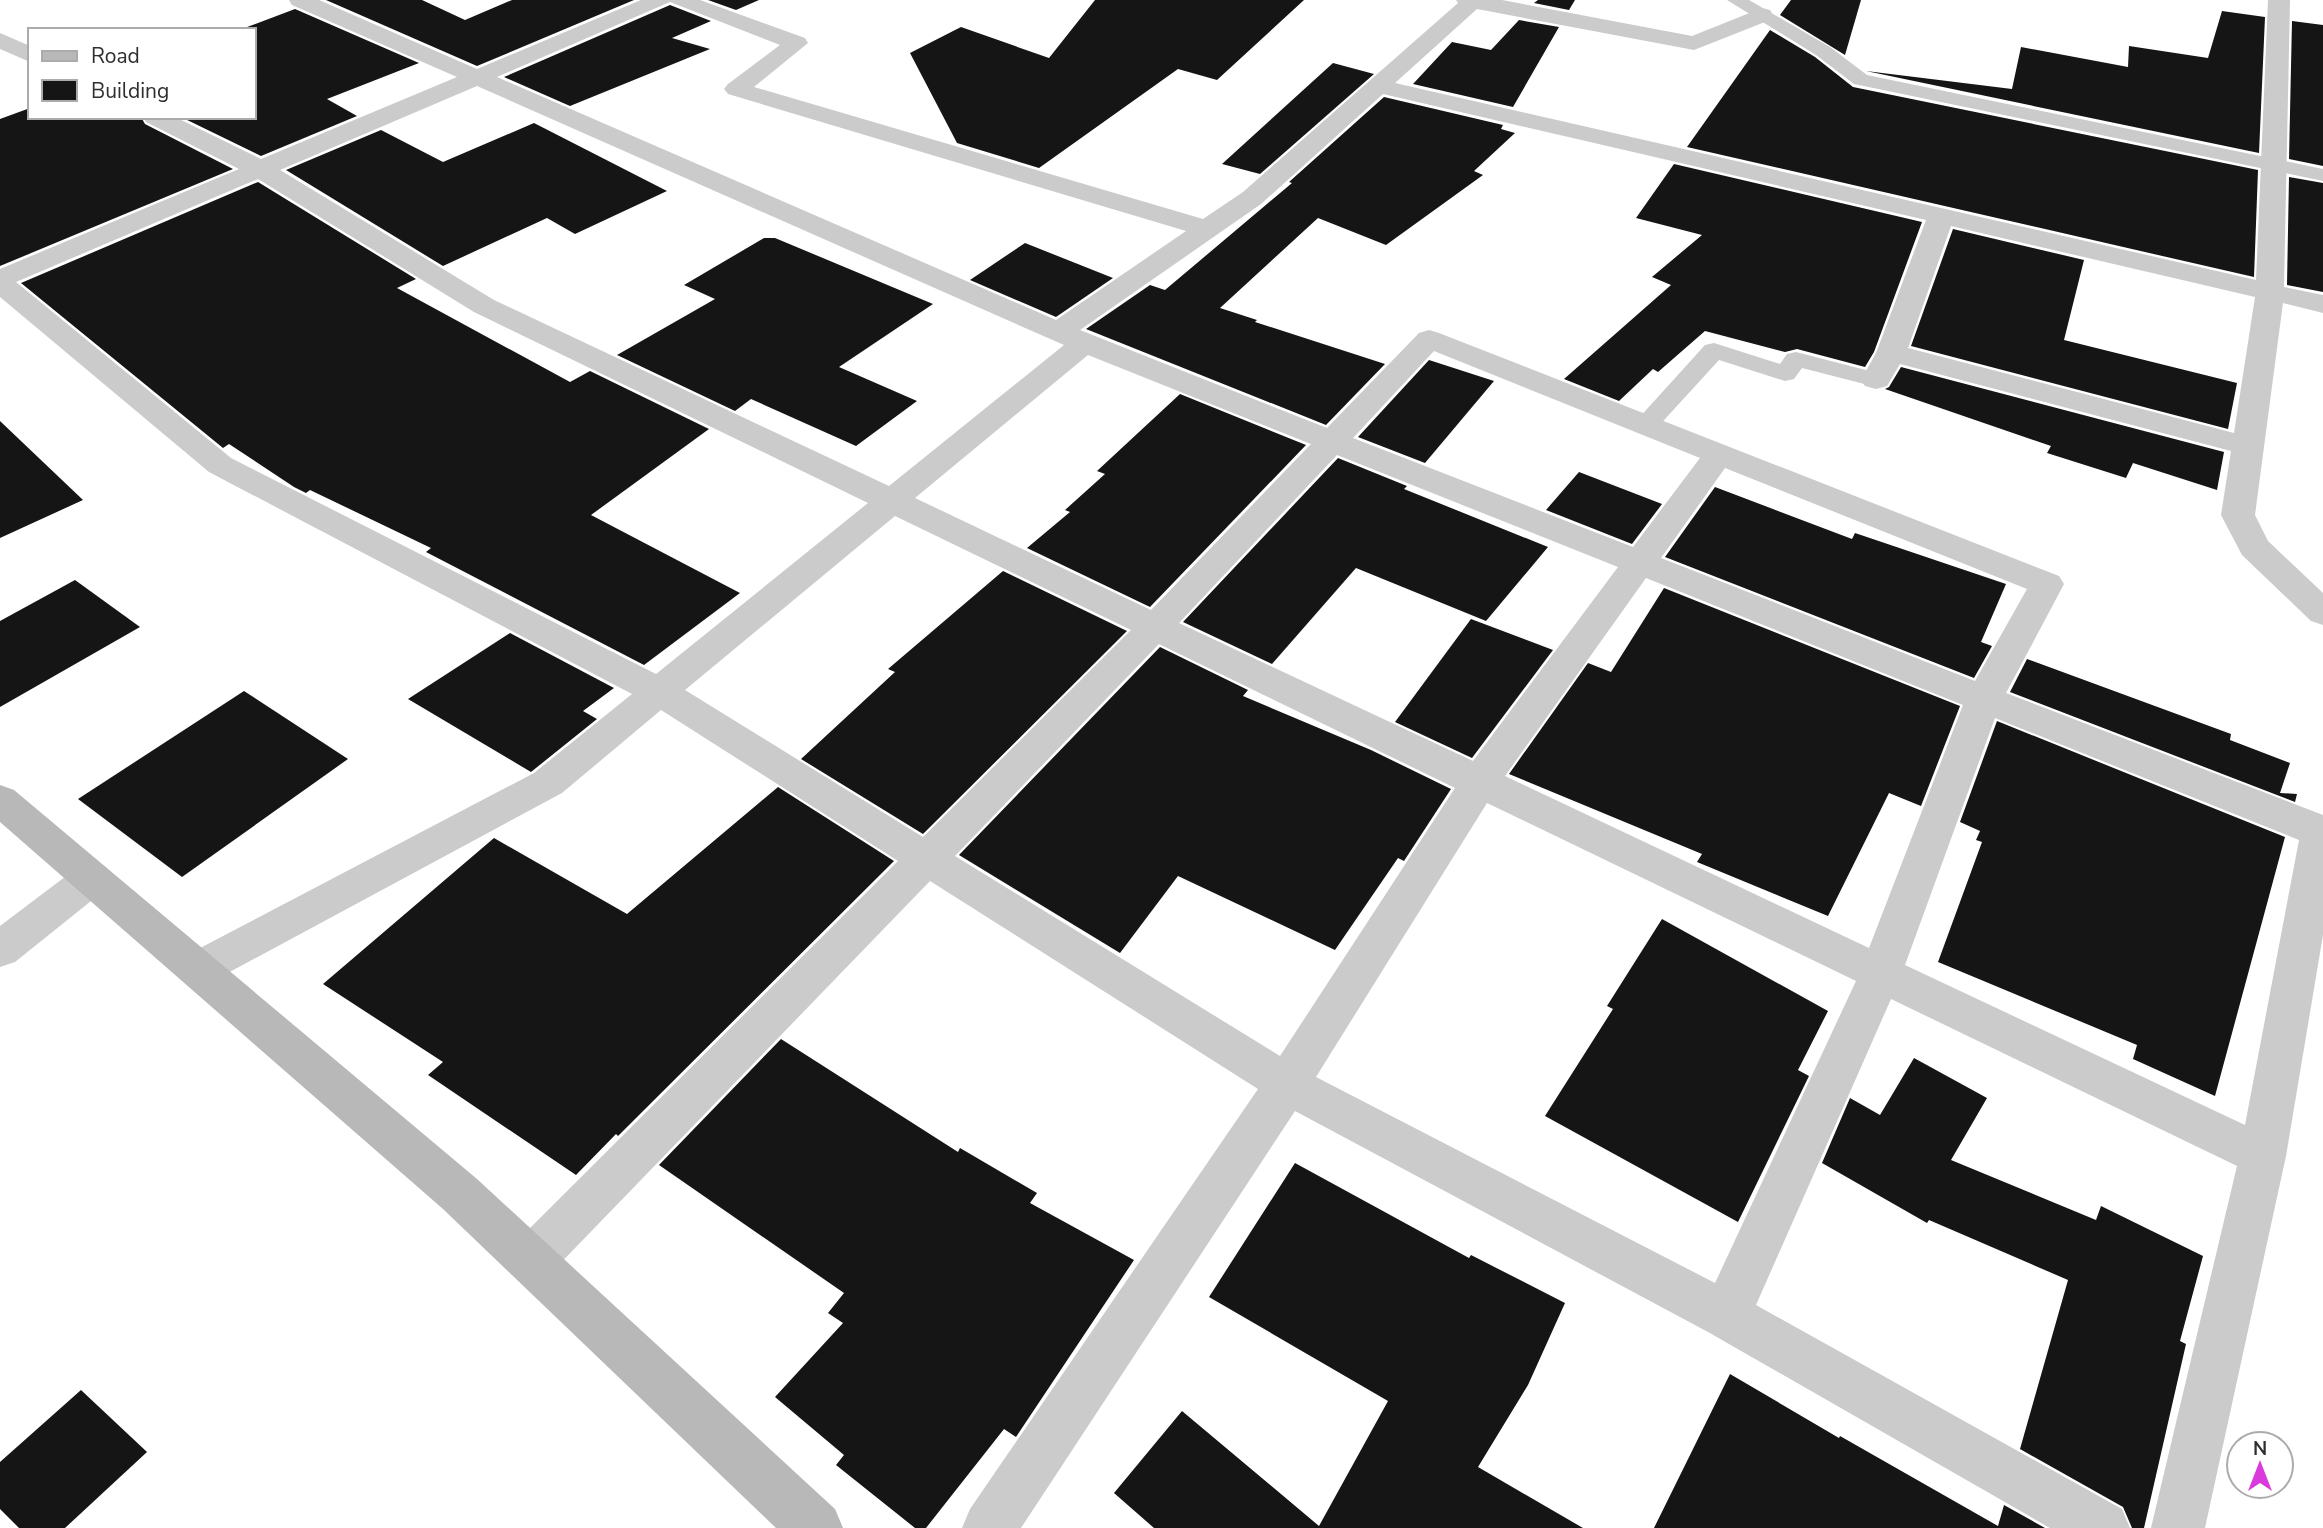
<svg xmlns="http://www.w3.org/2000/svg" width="2323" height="1528" font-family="'Nunito Sans',sans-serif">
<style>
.building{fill:#151515}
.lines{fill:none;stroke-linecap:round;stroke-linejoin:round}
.lane{fill:#cbcbcb;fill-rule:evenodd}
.street{fill:#cbcbcb;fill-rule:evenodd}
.secondary{fill:#b8b8b8;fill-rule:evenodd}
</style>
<rect width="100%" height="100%" fill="#fff"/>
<g class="building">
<polygon points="326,0 422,0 465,20 512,0 634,0 477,66"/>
<polygon points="708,0 759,0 736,10"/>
<polygon points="1095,0 1304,0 1217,80 1178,69 1039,168 957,143 910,53 961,27 1049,58"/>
<polygon points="1538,0 1575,0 1569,10 1534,3"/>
<polygon points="1791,0 1861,0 1845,55 1780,15"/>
<polygon points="670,5 711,21 672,38 710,49 570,106 504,77"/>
<polygon points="295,9 419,63 327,99 357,116 261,156 181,117 254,117 254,30 239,30"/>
<polygon points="2222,11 2265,17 2259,153 1866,71 2012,89 2021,47 2128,67 2129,46 2208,58"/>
<polygon points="1519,20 1559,27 1513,107 1413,84 1452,42 1491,50"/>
<polygon points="2292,21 2323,25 2323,166 2289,159"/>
<polygon points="1770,30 1815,57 1853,87 2258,170 2254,277 1687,147"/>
<polygon points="1333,63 1374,74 1260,174 1222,164"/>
<polygon points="1384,97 1503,125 1501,129 1515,133 1474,171 1483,175 1386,245 1318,218 1220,308 1257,320 1255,322 1385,364 1326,425 1086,329 1150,285 1165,290 1292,183 1289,182"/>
<polygon points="30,108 30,117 141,117 145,124 233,169 0,266 0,119"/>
<polygon points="534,123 667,191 575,234 547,218 443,266 286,170 381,130 443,162"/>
<polygon points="1674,164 1922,222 1874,352 1865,367 1797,349 1785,352 1705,331 1658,372 1653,369 1619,401 1564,379 1671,285 1652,277 1702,235 1636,218"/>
<polygon points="2289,177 2323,183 2323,292 2287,285"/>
<polygon points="258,182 416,279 397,288 570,382 590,371 709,429 591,515 740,593 644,665 426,552 431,548 310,490 306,493 294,487 229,444 223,448 21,283"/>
<polygon points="1953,229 2084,260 2064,340 2237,383 2228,429 1911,346"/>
<polygon points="764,238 775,238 933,304 839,367 917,401 856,446 751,399 735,411 617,355 715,299 684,285"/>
<polygon points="1025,243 1113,278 1056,317 970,280"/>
<polygon points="1429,360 1494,381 1425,463 1358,437"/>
<polygon points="1901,367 2224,452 2217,490 2133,463 2126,478 2047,453 2051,446 1885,389 1889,387"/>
<polygon points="1180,394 1306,445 1150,607 1027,548 1070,512 1065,510 1105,474 1097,471"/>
<polygon points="0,421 83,500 0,538"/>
<polygon points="1338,458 1407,486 1404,489 1548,547 1486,621 1356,568 1272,664 1183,622"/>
<polygon points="1579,472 1662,504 1632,544 1546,510"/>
<polygon points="1715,487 1852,539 1855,533 2006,584 1981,642 1992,646 1974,678 1665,557"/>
<polygon points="1003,571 1127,631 923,834 801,759 895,672 888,669"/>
<polygon points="75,580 140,627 0,707 0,621"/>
<polygon points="1664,588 1960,706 1921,806 1889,793 1828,916 1697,862 1702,854 1509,774 1588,663 1611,672"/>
<polygon points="1471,619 1553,650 1472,758 1395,722"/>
<polygon points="510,633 614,688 583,711 597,719 531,772 408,699"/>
<polygon points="1160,647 1248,690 1243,696 1371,750 1451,789 1404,861 1398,858 1335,950 1178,876 1120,953 959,855"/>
<polygon points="2027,659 2231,734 2230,740 2290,763 2280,793 2297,794 2295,802 2010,692"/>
<polygon points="244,691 348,759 182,877 78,799"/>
<polygon points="1997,721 2285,837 2215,1096 2133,1059 2137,1045 1938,962 1982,842 1976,840 1980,831 1960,822"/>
<polygon points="778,787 894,861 618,1136 616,1134 576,1175 428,1075 443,1062 323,984 494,838 627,914"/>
<polygon points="1662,919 1828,1011 1798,1070 1809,1076 1738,1222 1545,1116 1613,1009 1607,1006"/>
<polygon points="781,1039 958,1152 960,1148 1037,1193 1030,1203 1134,1260 1016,1437 1004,1429 926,1528 915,1528 836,1465 844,1455 775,1397 843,1323 828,1313 844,1293 659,1165"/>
<polygon points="1914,1058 1987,1098 1951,1160 2096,1220 2101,1206 2203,1256 2180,1341 2186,1344 2144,1528 2132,1528 2123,1507 2020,1449 2068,1280 1929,1220 1927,1223 1822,1163 1850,1098 1880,1115"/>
<polygon points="1295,1163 1469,1258 1471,1255 1565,1303 1528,1385 1478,1467 1583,1528 1154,1528 1114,1493 1182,1411 1319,1526 1388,1401 1209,1297"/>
<polygon points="1730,1374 1839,1438 1840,1436 1998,1526 2004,1505 2045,1528 1654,1528"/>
<polygon points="81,1390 147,1452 65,1528 19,1528 0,1509 0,1462"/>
</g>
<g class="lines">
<g class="lane">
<polygon points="1727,0 1749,0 1830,47 1867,75 2323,169 2323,181 1854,84 1816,55"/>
<polygon points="1714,343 1780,364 1787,354 1796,352 1885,375 1888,380 1885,385 1876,387 1802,368 1794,379 1785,381 1719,360 1655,430 1646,433 1637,430 1633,425 1637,420 1705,345"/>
</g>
<g class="street">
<path d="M289,0H319L477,69L641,0H700L805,38L808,43L754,87L1203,219L1243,192L1458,3L1456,0H1502L1692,36L1762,8L1770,10L1773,15L1770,20L1694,50L1477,9L1395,83L2256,280L2268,0H2290L2284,287L2323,295V313L2283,303L2255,515L2268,541L2323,593V625L2311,621L2242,555L2221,515L2231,451L1900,364L1887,386L1876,389L1865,386L1861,380L1876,353L1926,220L1383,94L1261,204L1080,330L1327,428L1419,333L1429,330L1439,333L2059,576L2064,584L2006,693L2323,815V935L2286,1156L2205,1528H2151L2237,1166L1891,999L1756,1305L2122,1509L2130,1528H2050L1708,1332L1295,1111L1021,1528H962L970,1509L1258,1089L930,881L548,1276L531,1283L514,1276L506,1260L514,1244L898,861L661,710L562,793L213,981L198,986L183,981L177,969L183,957L534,773L632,694L209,472L0,297V269L239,169L146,122L143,117H175L261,159L457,77L292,5ZM670,2L780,45L728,84L724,89L728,94L1186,231L1056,320L497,77ZM477,86L1048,338L1064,345L889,486L494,300L280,170ZM258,179L474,312L868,503L656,674L231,458L16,282ZM1951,226L2255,297L2234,433L1908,348ZM1434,351L1700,458L1633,547L1353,438ZM1088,355L1311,444L1151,610L915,498ZM1337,455L1618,567L1473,761L1179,623ZM1725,468L2027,589L1975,681L1661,558ZM895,516L1131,630L923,837L685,690ZM1646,578L1963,705L1869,948L1505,776ZM1159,644L1455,788L1280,1056L955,856ZM1995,718L2299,840L2245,1125L1905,965ZM1487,803L1856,981L1715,1283L1316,1077Z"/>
<polygon points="0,33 30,46 30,62 0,49"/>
<polygon points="92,862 106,867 112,878 106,889 15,962 0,967 0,926 78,867"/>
</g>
<polygon class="secondary" points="0,785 14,790 477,1179 835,1509 843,1528 776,1528 443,1209 0,822"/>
</g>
<rect x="28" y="28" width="228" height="91" fill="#ffffff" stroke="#ababab" stroke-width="2"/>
<rect x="42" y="51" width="35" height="10" fill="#b8b8b8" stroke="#ababab" stroke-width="2"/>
<text x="91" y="63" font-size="21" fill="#2e2e2e">Road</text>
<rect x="42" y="80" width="35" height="21" fill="#151515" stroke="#ababab" stroke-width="2"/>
<text x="91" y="98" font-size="21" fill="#2e2e2e">Building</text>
<g transform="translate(2260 1465)"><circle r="33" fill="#ffffff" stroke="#ababab" stroke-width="2"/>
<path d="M0-5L12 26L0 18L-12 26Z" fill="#da39dc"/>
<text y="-10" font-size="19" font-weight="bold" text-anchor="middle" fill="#2e2e2e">N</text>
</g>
</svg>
